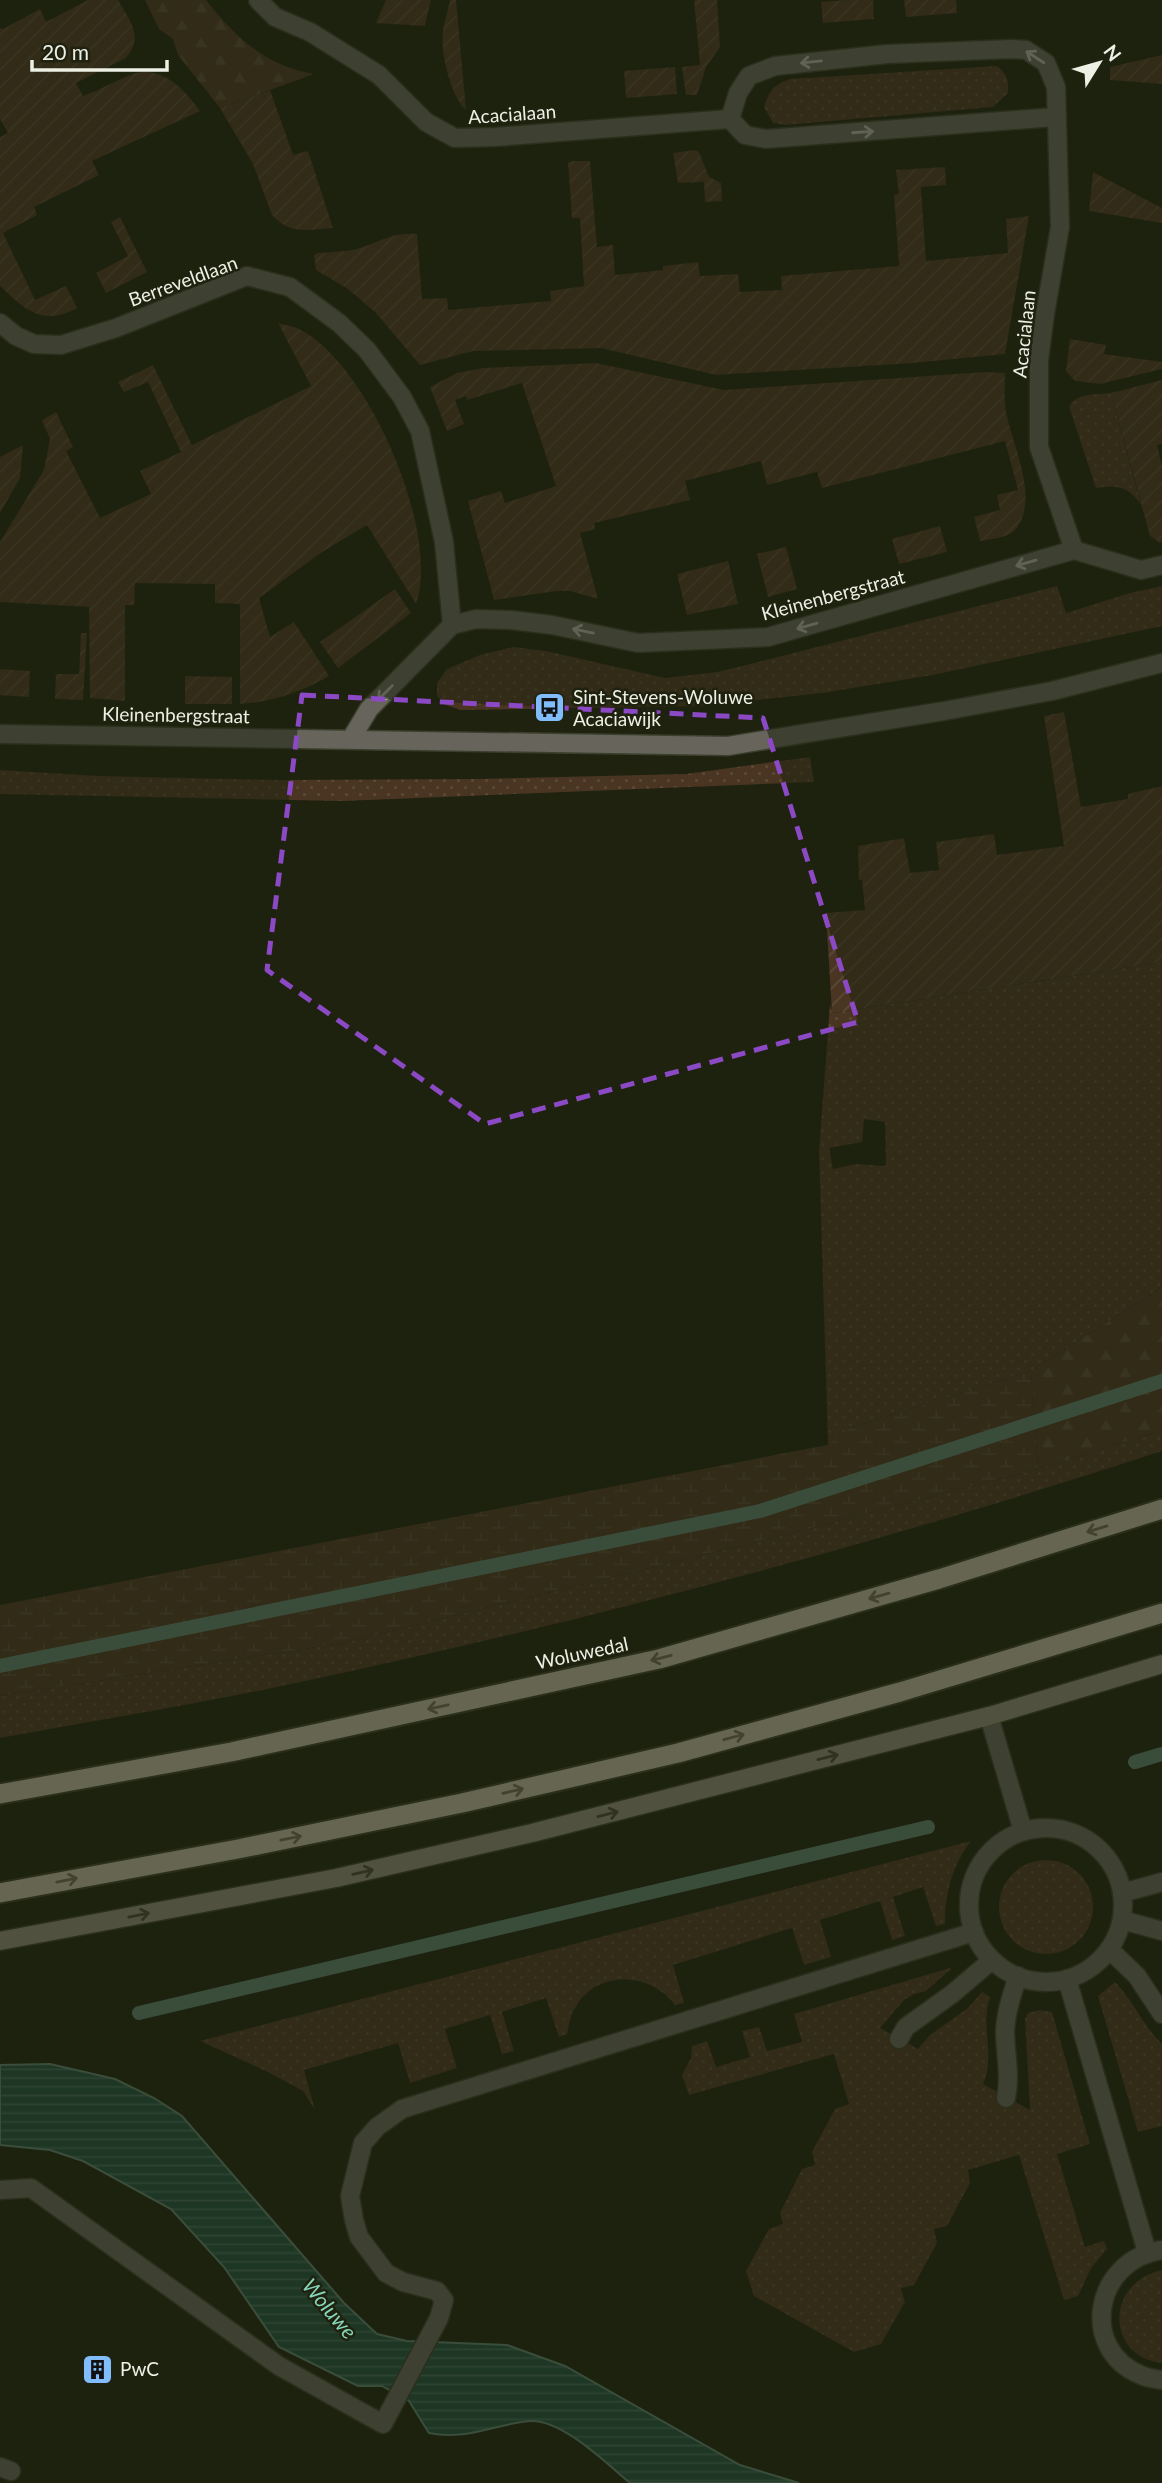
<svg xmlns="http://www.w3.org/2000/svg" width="1162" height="2483" font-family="Lato,sans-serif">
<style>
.grass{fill:url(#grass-dots);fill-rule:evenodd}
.forest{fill:url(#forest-firs)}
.wetland{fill:url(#wetland-marsh)}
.garden{fill:url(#garden-furrows)}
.water{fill:url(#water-rules);stroke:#5e8072;stroke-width:2}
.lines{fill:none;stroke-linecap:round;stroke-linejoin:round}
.stream{stroke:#5e8072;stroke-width:14}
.service-casing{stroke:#3b3f2d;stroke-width:21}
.minor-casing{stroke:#3b3f2d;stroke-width:21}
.secondary-casing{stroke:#3b3f2d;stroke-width:21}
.trunk-casing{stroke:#3b3f2d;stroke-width:23}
.service{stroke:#67645b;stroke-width:18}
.minor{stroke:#67645b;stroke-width:18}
.secondary{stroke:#908b7c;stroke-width:18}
.trunk{stroke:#beb7a2;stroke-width:19}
.oneway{stroke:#b1b1a6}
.oneway2{stroke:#6e6c58}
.oneway3{stroke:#464735}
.marked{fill:none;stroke:#8c49c5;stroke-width:5;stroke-dasharray:14 9;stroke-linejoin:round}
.labels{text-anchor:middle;stroke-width:5;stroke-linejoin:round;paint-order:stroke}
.street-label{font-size:19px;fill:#edf0e4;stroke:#1e220f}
.poi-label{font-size:19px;fill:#edf0e4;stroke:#1e220f;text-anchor:start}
.water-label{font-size:21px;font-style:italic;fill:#85d4b9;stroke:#1e220f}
</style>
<defs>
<pattern id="grass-dots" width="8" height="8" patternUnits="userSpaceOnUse" patternTransform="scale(1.75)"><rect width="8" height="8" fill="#493522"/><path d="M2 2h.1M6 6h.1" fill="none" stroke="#5b4937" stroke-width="1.8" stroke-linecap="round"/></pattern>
<pattern id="forest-firs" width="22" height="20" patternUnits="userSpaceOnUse" patternTransform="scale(1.75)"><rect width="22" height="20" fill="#493522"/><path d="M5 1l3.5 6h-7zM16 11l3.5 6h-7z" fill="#5b4937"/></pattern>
<pattern id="wetland-marsh" width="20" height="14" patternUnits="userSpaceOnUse" patternTransform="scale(1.75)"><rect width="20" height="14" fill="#493522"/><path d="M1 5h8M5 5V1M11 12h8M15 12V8" fill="none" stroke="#5b4937"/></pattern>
<pattern id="garden-furrows" width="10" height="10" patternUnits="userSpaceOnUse" patternTransform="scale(1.75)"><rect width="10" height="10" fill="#493522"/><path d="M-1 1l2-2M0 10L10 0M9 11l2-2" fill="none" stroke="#5b4937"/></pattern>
<pattern id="water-rules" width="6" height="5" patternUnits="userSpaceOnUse" patternTransform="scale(1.75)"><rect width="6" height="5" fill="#215041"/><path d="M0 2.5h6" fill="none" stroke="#426a5c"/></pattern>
</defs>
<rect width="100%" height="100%" fill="#1e220f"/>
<g class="grass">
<path d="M997,66C1007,74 1009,80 1008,93L993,107L785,125L773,123L764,107C769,91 773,85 790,79Z"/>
<path d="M1111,393L1141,505C1129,486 1117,485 1096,488L1069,407C1077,392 1096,395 1111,393Z"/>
<polygon points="1057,586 1066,613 1130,593 1162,586 1162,626 933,675 822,693 702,706 461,710 446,705 437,696 437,683 447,669 480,655 513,647 546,651 665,678 717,672 746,665"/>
<polygon points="810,757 814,782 343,801 0,794 0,770 99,776 282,780 477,779 686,774"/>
<path d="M1162,962V1287L1031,1371L850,1428L828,1445L819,1151L830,1005L833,1013ZM864,1119L885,1122L886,1166L856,1164L833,1169L829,1148L862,1142Z"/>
<path d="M1162,1430V1451C878,1544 588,1621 296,1683C198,1704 99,1720 0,1738V1696L342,1643L784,1535L1038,1469Z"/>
<path d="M971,1841C952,1866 945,1893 945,1924L936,1926L923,1887L893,1897L905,1936L892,1940L880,1901L820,1920L831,1957L804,1965L792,1928L673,1965L684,2003L675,2005C651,1972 596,1969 575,2008C570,2016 569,2025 567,2034L559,2037L546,1998L502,2012L514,2051L502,2054L490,2015L445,2029L457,2068L410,2083L398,2043L304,2070L315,2110L303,2091L268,2072L200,2041Z"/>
<circle cx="1046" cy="1907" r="47"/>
<path d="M953,1967L926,1991L914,1994L904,2000L880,2028L918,2049L930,2035L968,2008L982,1992L990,1997C980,2025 996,2058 983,2084L1030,2110L1025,2019L1028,2013L1039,2010L1052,2012L1090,2144L1057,2154L1085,2247L1104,2241L1107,2249L1091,2268L1078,2296L1064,2300L1019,2155L968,2170L970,2183L947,2226L934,2229L937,2243L914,2285L901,2288L905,2302L881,2344L854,2352L754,2296L746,2271L769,2229L783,2224L780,2213L802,2169L815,2165L812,2152L835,2109L849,2104L834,2054L689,2095L682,2075L691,2058L692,2046L707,2041L716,2067L750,2057L742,2031L759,2027L767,2051L802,2042L794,2014Z"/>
<path d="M1115,1982C1134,2001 1143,2026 1162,2044V2126L1138,2132L1098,1996Z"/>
<path d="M1162,2270V2363C1106,2357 1104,2283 1162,2270Z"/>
</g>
<g class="forest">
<path d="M145,0H206C235,37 266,66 314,74L220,108L178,55L173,39L159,29Z"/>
<polygon points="1162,1287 1162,1430 1038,1469 1031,1371"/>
</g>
<polygon class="wetland" points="1031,1371 1038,1469 784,1535 342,1643 0,1696 0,1605 827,1445 850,1428"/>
<g class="garden">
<path d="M88,0H118C130,21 144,36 126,58L76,83L83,96C100,90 116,80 133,74C162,65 185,90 200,111L92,161L99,175L34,207L37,215L3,233L35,300L66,286L77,308C43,327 25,310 0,286V137L8,133L0,119V28L3,29L40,9L46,22Z"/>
<polygon points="386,0 431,0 425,26 376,23"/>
<path d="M450,0H456L466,110C451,97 440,52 443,32C444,22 448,11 450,0Z"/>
<polygon points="694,0 717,0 720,47 706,67 697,95 686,95 682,67 700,65"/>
<polygon points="846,0 873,0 874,19 823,23 821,2"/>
<polygon points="904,0 956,0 957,13 906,17"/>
<polygon points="1162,55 1162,84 1110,80 1110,67"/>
<polygon points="675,67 677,94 626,98 624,71"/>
<path d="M270,90L293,155L308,151L333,228C309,230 289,235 272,215L253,164L220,108Z"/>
<polygon points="695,150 699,152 709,177 721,183 722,201 705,202 704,182 678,183 673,153"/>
<path d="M574,161H590L597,247L613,245L615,275L663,270V266L698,262L700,276L738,274L740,292L782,290L781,276L899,266L894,195L899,194L896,170L945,167L946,185L921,187L926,261L1008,253L1006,219L1029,216L1005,354L913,363L716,375L601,348L473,351L420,365L376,313L348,289L316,270L314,255L318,253C330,252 345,252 357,249C380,242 391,232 417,234L422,299L447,298L448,310L551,301L550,291L584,286L580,218H572L568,162Z"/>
<polygon points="1093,172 1162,208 1162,223 1089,211"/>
<polygon points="120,217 147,272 106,293 96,273 128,256 111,222"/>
<path d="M278,323C285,325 293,326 299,329C368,363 441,532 416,604L367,525L322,552L259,598L270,637L294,622L329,676C301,692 273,702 240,704V604L215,603V584L135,583L134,605H125V701L90,698L89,607L0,602V542L44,470L50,439L42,420L56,412L73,447L66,451L100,518L151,494L140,471L181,452L148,382L124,392L118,382L153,365L192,445L311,386Z"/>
<polygon points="1070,339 1106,345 1104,354 1162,362 1162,369 1100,384 1075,381 1066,371"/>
<path d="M596,363L724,390L985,372L1005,373C1005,385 1004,399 1006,412C1012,444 1040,499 1016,529C1009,538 990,539 980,541L974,517L1000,510L997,495L1018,490L1005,441L822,488L817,472L767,485L761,461L685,481L690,500L594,523L595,529L580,533L598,599L570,591H556L494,600L468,501L501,491L505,503L556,486L522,383L467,400L466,396L455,400L464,424L447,431L430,387L457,373L483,368Z"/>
<polygon points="1162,380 1162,444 1157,445 1162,466 1162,542 1160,543 1150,536 1111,393"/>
<polygon points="23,445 20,478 0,513 0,457"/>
<polygon points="940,526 947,552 899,564 892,539"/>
<polygon points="786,547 797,589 768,597 757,554"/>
<polygon points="728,561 738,604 687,615 677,574"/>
<polygon points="395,589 411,613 338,668 320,642"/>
<polygon points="81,633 87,633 83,700 55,699 56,674 79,674"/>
<polygon points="0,669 30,671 29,697 0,695"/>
<polygon points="185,676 232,677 232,704 185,704"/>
<polygon points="1064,712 1081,807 1128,799 1128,794 1162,786 1162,962 832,1013 826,913 865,910 862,880 859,880 858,846 904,838 910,873 939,870 936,842 994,834 997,855 1064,846 1044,716"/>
</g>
<path class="water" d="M50,2064L115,2079L154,2098L182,2116L344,2303L377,2334L407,2341L507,2345L565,2366L740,2465L799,2483H630C607,2464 562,2419 530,2421C495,2424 466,2441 429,2433L409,2401L382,2386H358L279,2347L224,2267L171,2209L83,2161L50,2150L0,2145V2065Z"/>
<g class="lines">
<g class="stream">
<polyline points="0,1666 760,1511 1162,1381"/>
<polyline points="1135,1762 1162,1754"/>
<polyline points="139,2013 928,1827"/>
</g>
<defs>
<g id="service">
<polyline points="989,1716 1023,1831"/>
<circle cx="1046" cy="1905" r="77"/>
<polyline points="1122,1893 1162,1882"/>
<polyline points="1122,1920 1162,1931"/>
<polyline points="1109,1949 1137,1976 1162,2014"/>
<polyline points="1067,1979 1147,2252"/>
<polyline points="899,2039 906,2027 952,1994 992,1960"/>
<path d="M1006,2098C1011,2075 1005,2053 1005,2031C1006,2012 1012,1994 1018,1976"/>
<polyline points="0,2190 31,2188 279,2366 383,2424 439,2318 444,2300 437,2291 403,2282 386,2273 359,2237 354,2220 350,2196 363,2143 377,2127 402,2109 974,1932"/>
<path d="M1162,2250C1093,2260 1079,2350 1141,2375C1147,2378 1155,2379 1162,2380"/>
<polyline points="0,2467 11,2471"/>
</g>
<g id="minor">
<polyline points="258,0 275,17 310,32 379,75 426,122 455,138 495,137 730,119"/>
<polyline points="1055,117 766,139 745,135 730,119 738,93 749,76 775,66 887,54 1012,49 1026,50 1046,63 1056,87 1060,227 1045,314 1039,360 1039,447 1074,550"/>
<polyline points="0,323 16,336 34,344 61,345 116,328 247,276 290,287 339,323 367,350 402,397 420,431 444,542 452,625"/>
<polyline points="0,734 728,746 944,711 1052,691 1162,663"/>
<polyline points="351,739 369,709 452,625 476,619 511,620 552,625 638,643 768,637 1074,550 1141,570 1162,565"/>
</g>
<polyline id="secondary" points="0,1941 336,1878 532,1833 989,1716 1162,1664"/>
<g id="trunk">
<polyline points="0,1794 231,1752 659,1659 939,1579 1162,1509"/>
<polyline points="0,1893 238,1849 462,1803 678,1753 900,1692 1162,1613"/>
</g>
</defs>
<use href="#service" class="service-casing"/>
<use href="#minor" class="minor-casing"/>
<use href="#secondary" class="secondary-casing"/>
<use href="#trunk" class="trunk-casing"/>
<use href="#service" class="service"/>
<use href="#minor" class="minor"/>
<use href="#secondary" class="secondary"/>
<use href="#trunk" class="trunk"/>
</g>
<defs><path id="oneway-shaft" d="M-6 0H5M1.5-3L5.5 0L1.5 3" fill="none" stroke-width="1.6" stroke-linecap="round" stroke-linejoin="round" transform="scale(1.75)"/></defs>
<g class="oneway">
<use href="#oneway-shaft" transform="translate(1035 57) rotate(-147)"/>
<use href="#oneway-shaft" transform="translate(811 62) rotate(174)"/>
<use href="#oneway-shaft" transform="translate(863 132) rotate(-4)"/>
<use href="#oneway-shaft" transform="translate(1026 563) rotate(164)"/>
<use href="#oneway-shaft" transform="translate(807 626) rotate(164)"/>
<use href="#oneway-shaft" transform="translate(583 631) rotate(-168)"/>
<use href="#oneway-shaft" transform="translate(385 693) rotate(135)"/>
</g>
<g class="oneway2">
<use href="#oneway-shaft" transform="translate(1097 1529) rotate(163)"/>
<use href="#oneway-shaft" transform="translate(879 1596) rotate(164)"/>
<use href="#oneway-shaft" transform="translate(661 1658) rotate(166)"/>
<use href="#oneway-shaft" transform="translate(438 1707) rotate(168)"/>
<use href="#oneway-shaft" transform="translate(734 1737) rotate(-15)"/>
<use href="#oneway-shaft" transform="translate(513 1791) rotate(-13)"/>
<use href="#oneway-shaft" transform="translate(291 1838) rotate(-11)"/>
<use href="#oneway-shaft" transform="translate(67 1880) rotate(-11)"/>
</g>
<g class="oneway3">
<use href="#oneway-shaft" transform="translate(828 1757) rotate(-14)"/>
<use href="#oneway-shaft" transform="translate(608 1814) rotate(-14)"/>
<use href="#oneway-shaft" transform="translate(363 1872) rotate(-13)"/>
<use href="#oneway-shaft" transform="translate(139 1915) rotate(-11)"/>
</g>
<path d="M0 0H1162V2483H0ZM302,695L763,718L858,1022L485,1124L267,970Z" fill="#1e220f" fill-opacity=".55" fill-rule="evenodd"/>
<path class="marked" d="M302,695L763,718L858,1022L485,1124L267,970Z"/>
<defs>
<symbol id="bus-square" viewBox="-11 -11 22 22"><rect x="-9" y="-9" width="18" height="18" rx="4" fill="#80bdfa" stroke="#1e220f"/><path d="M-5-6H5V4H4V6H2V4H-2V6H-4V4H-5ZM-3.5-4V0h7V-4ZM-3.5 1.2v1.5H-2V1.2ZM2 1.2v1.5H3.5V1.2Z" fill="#111"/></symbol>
<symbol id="building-square" viewBox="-11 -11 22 22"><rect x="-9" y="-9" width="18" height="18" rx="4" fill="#80bdfa" stroke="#1e220f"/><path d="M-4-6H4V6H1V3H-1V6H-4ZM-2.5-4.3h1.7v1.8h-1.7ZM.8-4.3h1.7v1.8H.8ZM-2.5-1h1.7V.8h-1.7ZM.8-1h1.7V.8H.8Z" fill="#111"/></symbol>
</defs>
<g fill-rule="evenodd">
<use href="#bus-square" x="532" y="690" width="35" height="35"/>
<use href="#building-square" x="80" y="2352" width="35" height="35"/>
</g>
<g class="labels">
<g class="street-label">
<text transform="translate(512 114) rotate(-4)" y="7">Acacialaan</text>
<text transform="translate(183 281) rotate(-20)" y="7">Berreveldlaan</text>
<text transform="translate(1024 334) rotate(-84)" y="7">Acacialaan</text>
<text transform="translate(833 595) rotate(-15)" y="7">Kleinenbergstraat</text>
<text transform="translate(176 715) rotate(1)" y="7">Kleinenbergstraat</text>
<text transform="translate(582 1653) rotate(-12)" y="7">Woluwedal</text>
</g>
<g class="poi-label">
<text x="573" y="704">Sint-Stevens-Woluwe<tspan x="573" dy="22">Acaciawijk</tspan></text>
<text x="120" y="2376">PwC</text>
</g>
<g class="water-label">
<text transform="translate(329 2309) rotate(50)" y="7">Woluwe</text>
</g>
</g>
<g transform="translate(1099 63) rotate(53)" stroke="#1e220f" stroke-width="5" paint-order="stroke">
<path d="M0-5L12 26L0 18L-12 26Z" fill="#edf0e4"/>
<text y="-10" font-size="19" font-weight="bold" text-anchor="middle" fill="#edf0e4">N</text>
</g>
<path d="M32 60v10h135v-10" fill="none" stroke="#edf0e4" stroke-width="3.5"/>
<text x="42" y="60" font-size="21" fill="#edf0e4" stroke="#1e220f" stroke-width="5" paint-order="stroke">20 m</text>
</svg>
